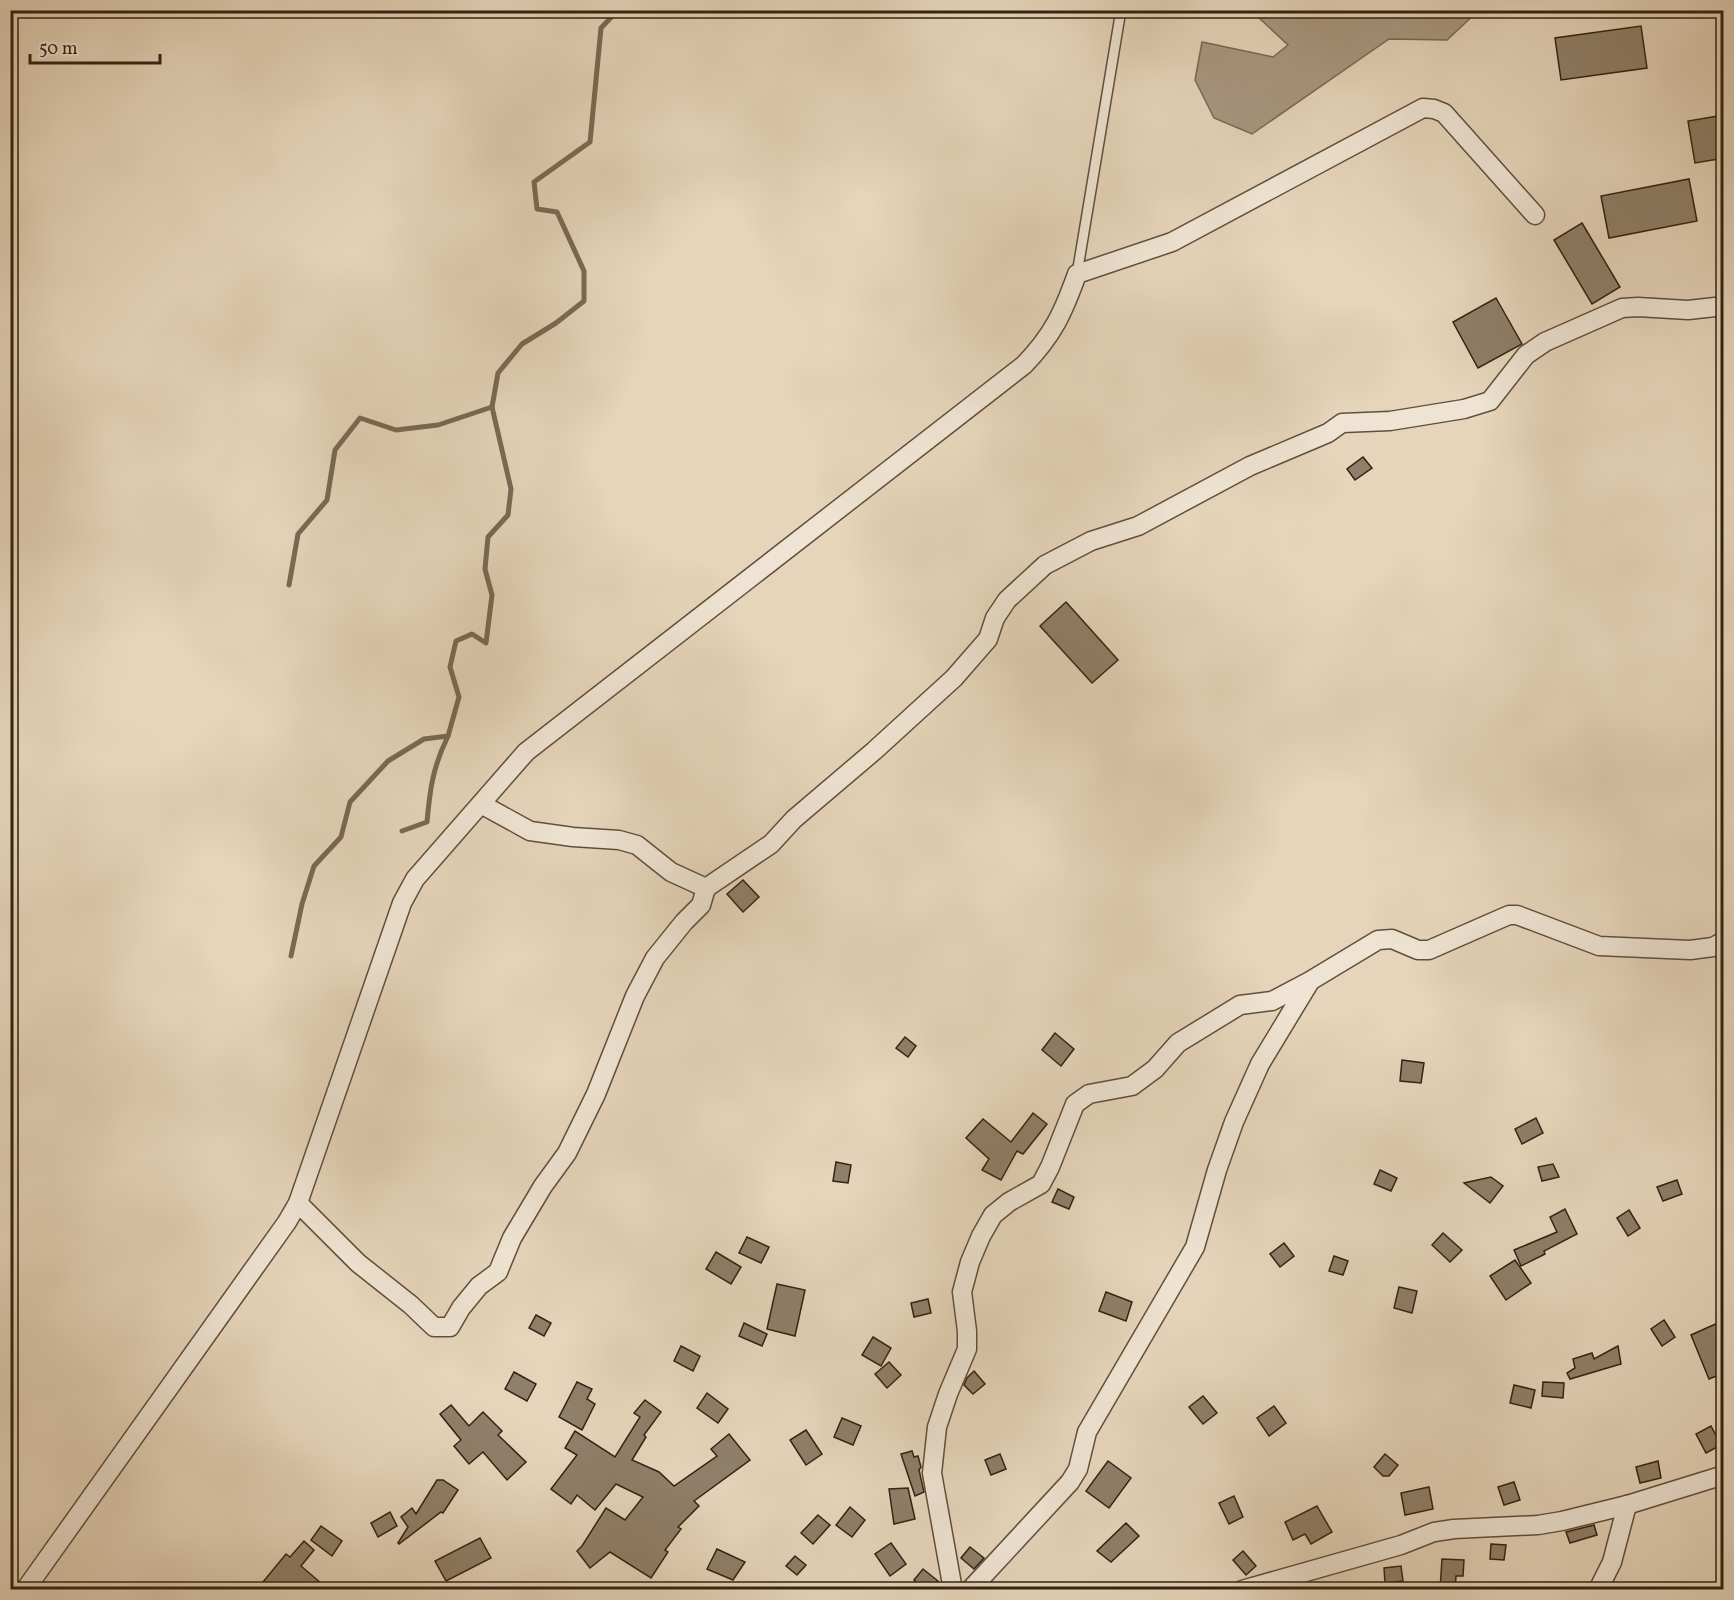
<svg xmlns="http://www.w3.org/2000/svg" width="1734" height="1600" font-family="Vollkorn,serif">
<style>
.water{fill:#a99882;stroke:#7a6955;stroke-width:1.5}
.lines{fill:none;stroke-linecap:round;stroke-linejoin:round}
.stream{stroke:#7a6955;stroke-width:5}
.building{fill:#907f6a;stroke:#332212;stroke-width:1.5}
.lane-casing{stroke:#604f3c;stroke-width:12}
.street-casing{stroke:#604f3c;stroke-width:21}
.lane{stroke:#efe4d3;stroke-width:9}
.street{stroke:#efe4d3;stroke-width:18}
</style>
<rect width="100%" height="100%" fill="#e6d5bb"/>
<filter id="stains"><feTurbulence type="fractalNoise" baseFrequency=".00333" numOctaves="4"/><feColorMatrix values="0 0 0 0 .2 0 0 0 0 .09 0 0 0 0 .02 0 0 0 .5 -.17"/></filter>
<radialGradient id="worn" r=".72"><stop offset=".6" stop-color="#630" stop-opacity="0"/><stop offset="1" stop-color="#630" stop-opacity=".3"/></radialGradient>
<polygon class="water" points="1264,10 1478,10 1478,11 1447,40 1389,39 1252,134 1214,118 1195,80 1202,42 1273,57 1288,45 1256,15"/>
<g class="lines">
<g class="stream">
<polyline points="289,585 298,534 327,500 335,450 360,418 396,430 438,425 492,407"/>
<path d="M402,831L427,822C430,788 433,767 448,736"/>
<polyline points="291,956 302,904 314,866 341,837 350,802 388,761 424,739 448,736 459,697 450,667 456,641 472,634 486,643 492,595 485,569 488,537 508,515 511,489 492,407 498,373 522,344 556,323 584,301 584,271 557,212 537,209 534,182 590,142 601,28 618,10"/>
</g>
</g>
<g class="building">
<polygon points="1641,26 1647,68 1561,80 1555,38"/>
<polygon points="1724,115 1724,158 1695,163 1688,121"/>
<polygon points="1689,179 1697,221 1609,238 1601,196"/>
<polygon points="1582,223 1620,287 1592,304 1554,240"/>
<polygon points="1496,298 1522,344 1478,368 1453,322"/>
<polygon points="1363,457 1372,468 1355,480 1347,469"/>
<polygon points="1066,602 1118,660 1092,683 1040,626"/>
<polygon points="743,880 759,897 743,912 727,894"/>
<polygon points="1055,1033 1074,1049 1061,1066 1042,1050"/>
<polygon points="905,1037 916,1046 908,1057 896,1048"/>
<polygon points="1402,1060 1424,1063 1421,1083 1400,1081"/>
<polygon points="1033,1113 1047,1124 1023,1154 1017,1151 1001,1180 982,1170 989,1159 966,1138 983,1119 1011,1142"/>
<polygon points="1536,1118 1543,1133 1522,1144 1515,1129"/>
<polygon points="836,1162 851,1165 848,1183 833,1181"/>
<polygon points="1553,1164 1559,1177 1542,1181 1538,1167"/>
<polygon points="1380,1170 1397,1178 1391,1191 1374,1184"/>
<polygon points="1491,1177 1503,1186 1490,1203 1464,1183"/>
<polygon points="1677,1180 1682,1194 1663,1201 1657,1187"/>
<polygon points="1058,1189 1074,1197 1069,1209 1052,1202"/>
<polygon points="1565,1209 1577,1234 1544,1251 1545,1254 1521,1266 1514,1250 1557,1232 1550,1217"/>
<polygon points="1629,1210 1640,1228 1628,1236 1617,1218"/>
<polygon points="1443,1233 1462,1250 1450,1262 1432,1245"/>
<polygon points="747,1237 769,1247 761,1263 739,1253"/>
<polygon points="1284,1243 1294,1256 1280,1267 1270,1254"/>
<polygon points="716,1252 741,1267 731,1284 706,1269"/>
<polygon points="1334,1256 1348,1261 1343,1275 1329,1271"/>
<polygon points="1515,1260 1531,1283 1506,1300 1490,1276"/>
<polygon points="777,1284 805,1290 795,1336 767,1329"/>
<polygon points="1399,1287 1417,1291 1412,1313 1394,1308"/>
<polygon points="1106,1292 1132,1302 1126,1321 1099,1311"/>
<polygon points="928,1299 931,1313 914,1317 911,1303"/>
<polygon points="536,1315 551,1323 544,1336 529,1328"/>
<polygon points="1664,1320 1675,1337 1662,1346 1651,1329"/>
<polygon points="1720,1322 1724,1333 1724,1373 1709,1379 1691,1335"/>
<polygon points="744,1323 767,1334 762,1346 739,1336"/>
<polygon points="873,1337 891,1348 881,1366 862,1355"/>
<polygon points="681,1346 700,1356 693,1371 674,1361"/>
<polygon points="1618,1346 1621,1364 1570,1379 1567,1373 1575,1368 1573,1359 1592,1353 1594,1359"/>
<polygon points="889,1362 901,1375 887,1388 875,1374"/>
<polygon points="974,1371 985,1384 973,1394 964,1385 967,1378"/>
<polygon points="514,1372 536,1384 527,1401 505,1389"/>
<polygon points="577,1382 592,1389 587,1399 595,1404 582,1430 559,1417"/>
<polygon points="1543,1382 1564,1383 1563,1398 1542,1396"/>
<polygon points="1514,1385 1535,1390 1531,1408 1510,1403"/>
<polygon points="707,1393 728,1409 718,1423 697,1408"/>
<polygon points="1203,1396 1217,1413 1203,1424 1189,1407"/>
<polygon points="645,1400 661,1412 644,1435 646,1437 632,1460 659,1472 674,1486 717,1456 711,1449 729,1434 750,1460 694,1501 699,1506 678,1527 681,1529 665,1550 668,1552 651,1578 610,1552 590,1568 577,1551 582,1546 606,1508 625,1520 643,1497 616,1484 595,1510 577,1495 571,1504 551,1489 577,1455 565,1448 575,1431 615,1457 640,1417 634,1413"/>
<polygon points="451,1405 469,1426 483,1412 502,1431 498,1435 526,1462 507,1480 483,1452 469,1464 454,1446 461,1440 440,1414"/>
<polygon points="1274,1406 1286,1423 1269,1436 1257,1418"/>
<polygon points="842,1418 861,1426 853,1445 834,1437"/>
<polygon points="1711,1426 1721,1445 1706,1453 1696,1434"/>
<polygon points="806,1430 822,1454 806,1465 790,1440"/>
<polygon points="912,1451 914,1457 918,1456 921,1467 919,1470 924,1492 915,1496 901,1454"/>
<polygon points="1000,1454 1006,1469 991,1475 985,1460"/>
<polygon points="1385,1454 1398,1465 1389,1476 1383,1476 1374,1467"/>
<polygon points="1108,1461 1131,1478 1109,1508 1086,1491"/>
<polygon points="1658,1461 1661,1478 1640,1483 1636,1467"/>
<polygon points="437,1480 443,1480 458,1490 443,1513 441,1512 399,1544 398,1543 408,1527 401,1517 412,1508 416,1514"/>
<polygon points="1514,1482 1520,1500 1504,1505 1498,1487"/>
<polygon points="1429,1487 1433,1509 1405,1515 1401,1493"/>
<polygon points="908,1488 915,1519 894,1524 889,1489"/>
<polygon points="1234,1496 1243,1517 1229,1524 1219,1503"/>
<polygon points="1317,1506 1332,1532 1311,1544 1305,1534 1293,1540 1285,1522"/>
<polygon points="850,1507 865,1520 852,1537 836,1525"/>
<polygon points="390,1512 397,1526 378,1537 371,1523"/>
<polygon points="818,1515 830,1525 813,1544 801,1533"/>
<polygon points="1126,1523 1139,1536 1111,1562 1097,1551"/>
<polygon points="1594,1525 1597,1535 1570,1543 1566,1532"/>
<polygon points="321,1526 342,1541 332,1556 311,1540"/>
<polygon points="480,1538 491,1558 446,1581 435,1561"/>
<polygon points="304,1541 314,1550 301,1566 329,1590 272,1590 263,1582 286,1554 290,1557"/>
<polygon points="891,1543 906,1564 890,1576 875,1554"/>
<polygon points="1491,1544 1506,1545 1504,1560 1490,1559"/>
<polygon points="970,1547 984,1558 974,1569 961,1558"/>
<polygon points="717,1549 745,1562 733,1580 707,1569"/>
<polygon points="1243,1551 1256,1566 1246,1575 1233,1560"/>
<polygon points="795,1556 806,1565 797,1575 786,1566"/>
<polygon points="1442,1559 1464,1560 1463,1576 1456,1576 1455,1590 1440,1590"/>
<polygon points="1401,1566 1403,1581 1385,1583 1384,1568"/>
<polygon points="923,1569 938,1581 931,1590 925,1590 914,1580"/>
</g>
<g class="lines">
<defs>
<polyline id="lane" points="1077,274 1121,10"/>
<g id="street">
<polyline points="706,888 771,844 794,819 874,751 954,678 988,639 995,618 1007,600 1045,565 1091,541 1138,526 1250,466 1328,433 1342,423 1390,421 1464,409 1490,401 1526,355 1545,342 1622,308 1638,307 1688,310 1724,306"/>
<polyline points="298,1203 358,1263 411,1305 434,1327 450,1327 461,1308 479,1286 498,1272 512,1238 543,1186 567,1153 596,1094 635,996 655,958 684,922 701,905 706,888 671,872 637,845 619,840 573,837 530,831 481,804"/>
<path d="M25,1590L287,1222L298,1203L402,903L415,879L526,752L1024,365C1053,335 1063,313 1077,274L1172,242L1423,108L1434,109L1444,113L1535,215"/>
<polyline points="953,1590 932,1473 937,1427 948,1394 967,1349 967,1331 962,1292 970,1262 981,1236 993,1215 1009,1202 1041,1184 1050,1167 1075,1104 1089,1094 1132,1086 1155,1069 1178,1043 1240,1005 1272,1001 1310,981 1378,940 1392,939 1418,950 1429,950 1509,915 1517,915 1599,946 1690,950 1713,947 1724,941"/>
<polyline points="970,1590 1070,1482 1078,1469 1087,1432 1195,1247 1217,1170 1234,1122 1260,1064 1309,983"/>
<polyline points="1242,1590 1401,1545 1434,1532 1454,1529 1538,1525 1562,1521 1627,1505 1724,1475"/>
<polyline points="1598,1590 1612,1562 1627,1505"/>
</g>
</defs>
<use href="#lane" class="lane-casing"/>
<use href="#street" class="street-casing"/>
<use href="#lane" class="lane"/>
<use href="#street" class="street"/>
</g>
<rect width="1734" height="1600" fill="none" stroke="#e6d5bb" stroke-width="36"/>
<rect x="12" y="12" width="1710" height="1576" fill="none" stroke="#332212" stroke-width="3"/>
<rect x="18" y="18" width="1698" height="1564" fill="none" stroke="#332212" stroke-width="1.5"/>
<path d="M30 54v9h130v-9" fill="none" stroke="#332212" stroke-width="3"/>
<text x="39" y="54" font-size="18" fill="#332212" stroke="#efe4d3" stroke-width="4.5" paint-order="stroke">50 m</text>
<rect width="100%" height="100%" filter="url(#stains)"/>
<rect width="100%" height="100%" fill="url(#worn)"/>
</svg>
